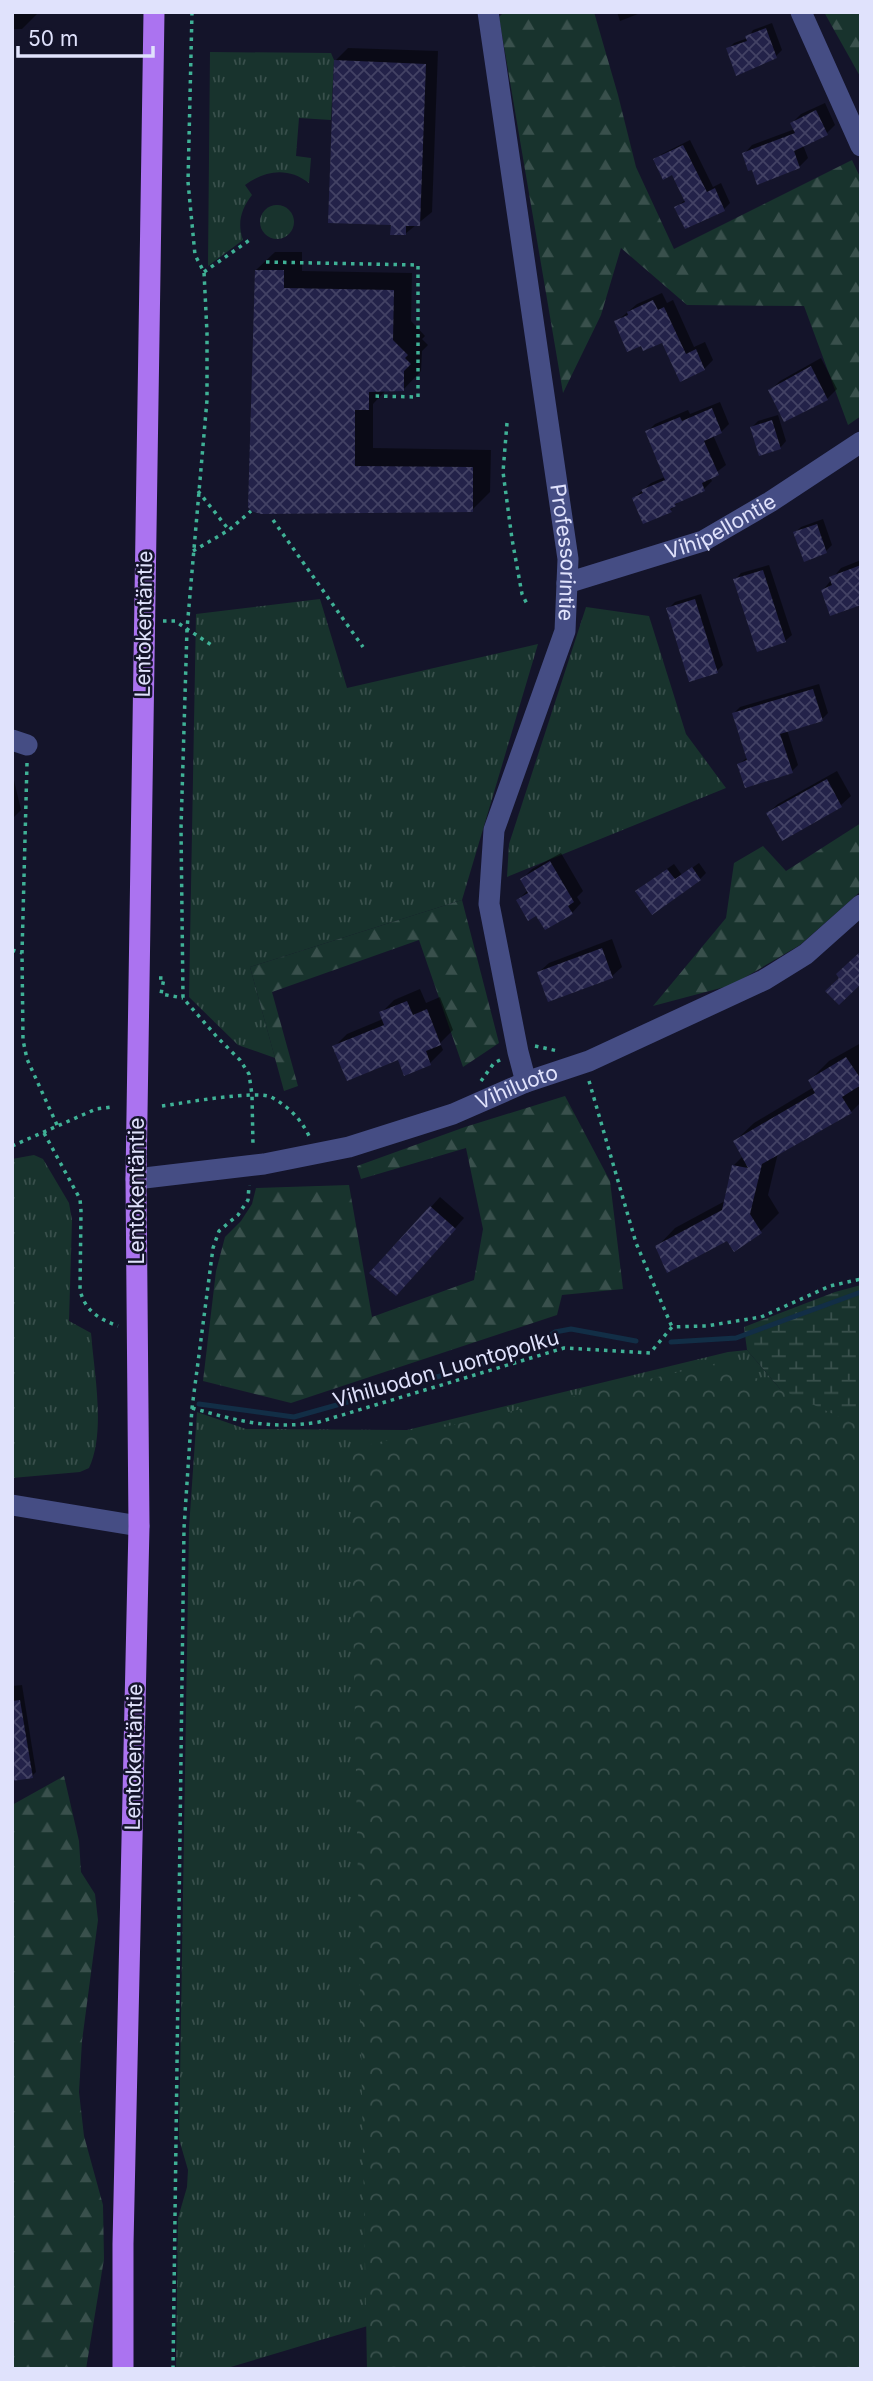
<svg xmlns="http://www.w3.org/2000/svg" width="873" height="2381" font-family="Inter,sans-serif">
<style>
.grass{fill:url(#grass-tufts)}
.forest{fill:url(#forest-firs)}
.wetland{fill:url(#wetland-marsh)}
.park{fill:url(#park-crowns)}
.shadow{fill:#0007}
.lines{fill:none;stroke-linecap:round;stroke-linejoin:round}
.stream{stroke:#122e46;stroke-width:5}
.building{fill:url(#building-cross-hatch)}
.path{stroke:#3fb196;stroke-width:3.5;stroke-dasharray:3.5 5;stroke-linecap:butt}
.minor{stroke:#454d84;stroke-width:21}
.major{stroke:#ab73f0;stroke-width:21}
.labels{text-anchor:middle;stroke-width:5;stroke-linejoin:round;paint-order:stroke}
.street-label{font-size:21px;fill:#e0e2fc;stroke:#14142a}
</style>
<defs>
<pattern id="grass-tufts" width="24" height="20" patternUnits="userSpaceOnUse" patternTransform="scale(1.75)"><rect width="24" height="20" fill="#18332d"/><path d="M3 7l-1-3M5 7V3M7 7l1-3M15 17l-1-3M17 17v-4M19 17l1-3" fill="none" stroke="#39504c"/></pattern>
<pattern id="forest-firs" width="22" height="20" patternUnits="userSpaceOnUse" patternTransform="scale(1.75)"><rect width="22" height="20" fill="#18332d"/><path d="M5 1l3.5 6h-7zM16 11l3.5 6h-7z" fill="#39504c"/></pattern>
<pattern id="wetland-marsh" width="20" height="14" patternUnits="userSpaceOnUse" patternTransform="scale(1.75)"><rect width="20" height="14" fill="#18332d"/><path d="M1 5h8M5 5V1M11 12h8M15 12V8" fill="none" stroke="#39504c"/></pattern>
<pattern id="park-crowns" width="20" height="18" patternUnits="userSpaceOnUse" patternTransform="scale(1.75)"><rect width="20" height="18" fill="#18332d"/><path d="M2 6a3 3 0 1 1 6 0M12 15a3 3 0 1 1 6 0" fill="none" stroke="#39504c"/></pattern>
<pattern id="building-cross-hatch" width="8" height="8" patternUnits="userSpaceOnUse" patternTransform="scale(1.75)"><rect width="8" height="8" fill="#232249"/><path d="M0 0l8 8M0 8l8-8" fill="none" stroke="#434264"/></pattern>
</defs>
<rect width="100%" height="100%" fill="#14142a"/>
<g class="grass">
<path d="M210,52L331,53L334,60L331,120L299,118L296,156L311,158L309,183C288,167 266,170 245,185L252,195C241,209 237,223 243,240L208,266Z"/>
<circle cx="277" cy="222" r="17"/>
<polygon points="320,599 347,688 538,644 462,900 250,967 275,1058 238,1045 189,997 196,614"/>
<polygon points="586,607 649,616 686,734 726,788 507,877 509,844"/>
<path d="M34,1155L43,1159L69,1203L72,1220L69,1321L91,1333C94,1372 106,1432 89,1468L80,1472L12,1478V1159Z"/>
<polygon points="747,1350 861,1484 401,2316 224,2369 176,2369 178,2218 187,2187 188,2170 179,2139 189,1528 197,1412 246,1429 407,1430 728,1352"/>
</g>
<g class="forest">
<polygon points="504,12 594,12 618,95 636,167 674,249 852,160 861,179 861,416 848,425 804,306 687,305 621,248 601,315 563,393 499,17"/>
<polygon points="824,12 861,12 861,78"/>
<polygon points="861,823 861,891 800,945 732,985 653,1006 726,918 734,863 763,846 786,871"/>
<polygon points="462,900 499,1043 463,1067 419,940 272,992 298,1086 284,1091 250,967"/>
<polygon points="565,1096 610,1181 623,1289 562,1295 557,1315 291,1403 203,1381 216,1271 225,1237 241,1221 252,1204 256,1188 349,1185 372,1317 474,1280 483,1229 466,1148 361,1179 357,1166 465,1127"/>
<polygon points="64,1776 79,1841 81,1872 95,1894 98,1920 82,2041 79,2092 84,2136 103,2205 104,2259 86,2369 12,2369 12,1805"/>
</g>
<polygon class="wetland" points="861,1285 861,1484 747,1350 744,1327 835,1292"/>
<polygon class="park" points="722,1362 861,1427 861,2369 367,2369 350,1449"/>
<g class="shadow">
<polygon points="12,12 39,12 22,29 12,29"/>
<polygon points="617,12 643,12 620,21"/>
<polygon points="772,23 782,50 776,56 728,49 734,43 748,38 753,30"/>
<polygon points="348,48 438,51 432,212 405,234 393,224 335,61"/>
<polygon points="825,103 835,125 827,133 803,145 808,158 799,167 753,167 744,154 752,145 795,129 792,123 801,114"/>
<polygon points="690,140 713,187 721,183 730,203 724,209 677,207 686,199 673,173 655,160 662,154"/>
<polygon points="275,252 302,252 302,271 412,273 411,321 425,336 422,339 428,345 422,351 421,371 403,390 386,390 373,404 373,448 491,450 490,492 472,510 261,513 256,270"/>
<polygon points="662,293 667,303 673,300 694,347 705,342 713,360 704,369 663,340 616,322 637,304"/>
<polygon points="821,358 837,389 827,399 770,391 780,381"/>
<polygon points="720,402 729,424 721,432 713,435 726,465 710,477 712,481 704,489 681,499 671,510 634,498 651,483 665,477 647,432 655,424 688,410 690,414"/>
<polygon points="778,415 786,441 780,448 752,427 758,421"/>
<polygon points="823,519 832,545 826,551 795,533 801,527"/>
<polygon points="861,560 861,603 823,590 841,568"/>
<polygon points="769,565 792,635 785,641 735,580 741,573"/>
<polygon points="701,594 723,665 717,671 668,609 675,602"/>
<polygon points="819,684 828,713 822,719 787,730 798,765 792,771 739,764 748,757 734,713 740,707"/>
<polygon points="837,771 851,796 841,805 783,839 768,813 778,804"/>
<polygon points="12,772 21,810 12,819"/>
<polygon points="561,853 583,891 577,897 581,903 572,913 537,913 518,900 528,890 522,879 532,869"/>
<polygon points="699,863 706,873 700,879 644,885 674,864 682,875"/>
<polygon points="612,939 622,967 612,976 539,972 549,963"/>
<polygon points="420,989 426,1003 440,997 453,1030 440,1043 443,1050 430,1063 334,1047 347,1034 383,1019 381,1013 394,1000"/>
<polygon points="861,1043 861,1102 851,1112 778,1153 768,1195 779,1213 760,1232 728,1238 657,1247 675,1228 725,1201 733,1166 743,1156 735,1141 754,1123 814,1087 810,1080 829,1061"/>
<polygon points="440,1197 464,1218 405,1285 372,1273"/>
<polygon points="22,1685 36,1772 32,1776 12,1779 12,1686"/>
</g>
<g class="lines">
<g class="stream">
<polyline points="671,1342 736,1338 861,1292"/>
<polyline points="199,1404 294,1417 515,1355 536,1345 555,1332 571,1329 636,1341"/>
</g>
</g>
<g class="building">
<polygon points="766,28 777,58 736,76 726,48 747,41 745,36"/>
<polygon points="334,60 426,64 420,226 406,226 406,235 390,235 391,225 328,223"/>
<polygon points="816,110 828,135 794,151 800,168 757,185 752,170 748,171 742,153 795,133 790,123"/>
<polygon points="683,145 707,192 715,188 725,211 685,229 674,207 685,202 672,175 663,180 653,159"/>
<polygon points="255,270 284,270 284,288 394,290 393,340 408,355 405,358 411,364 404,371 404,391 369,392 369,410 355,410 355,466 473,467 473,512 261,514 251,511 248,507"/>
<polygon points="653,300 658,310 664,307 686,354 696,349 705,370 680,382 662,343 643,351 641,346 627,352 614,321 628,315 627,312"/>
<polygon points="811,366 828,400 784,422 768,390"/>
<polygon points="712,408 722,433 704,441 719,475 702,483 705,491 675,504 676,506 670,509 672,512 643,524 632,498 643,493 641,490 665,480 645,431 680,417 682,421"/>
<polygon points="772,420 781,449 759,456 750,427"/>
<polygon points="817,524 827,553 804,562 793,532"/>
<polygon points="861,565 861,605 830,616 821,590 832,585 829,577"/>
<polygon points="763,570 786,642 757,652 733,579"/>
<polygon points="695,599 718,673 689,682 666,608"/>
<polygon points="813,689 823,721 780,734 793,773 745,788 737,764 747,760 732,713"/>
<polygon points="827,779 842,807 782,841 766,813"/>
<polygon points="550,861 574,902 568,906 573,914 545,930 536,916 528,921 516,900 528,893 520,879"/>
<polygon points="692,867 701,880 652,915 635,891 667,869 675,879"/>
<polygon points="602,948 613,978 548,1002 537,972"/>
<polygon points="861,951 861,984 839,1005 825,991 839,978 836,974"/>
<polygon points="407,1001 413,1015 427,1009 441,1045 426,1051 431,1065 404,1076 398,1060 347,1081 332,1046 384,1025 379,1012"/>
<polygon points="846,1057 861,1079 861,1085 842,1097 852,1113 762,1164 750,1214 762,1233 734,1252 727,1241 667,1273 655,1246 722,1210 732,1165 748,1168 733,1141 815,1093 808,1080"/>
<polygon points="430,1206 456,1229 396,1296 369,1273"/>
<polygon points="20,1700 33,1778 12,1781 12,1701"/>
</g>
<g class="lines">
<g class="path">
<polyline points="192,12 188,182 195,255 204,272 207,333 207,400 187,629 181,828 183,998 217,1037 240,1060 249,1074 252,1095 253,1146"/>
<polyline points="266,262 418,265 418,397 373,396"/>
<polyline points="204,272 251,239"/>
<polyline points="507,423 503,472 512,539 522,594 527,604"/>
<polyline points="198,491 229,530"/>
<polyline points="273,520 363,647"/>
<polyline points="193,551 229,530 251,511"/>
<polyline points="163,621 175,621 213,646"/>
<polyline points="27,763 22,953 23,1040 27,1059 57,1125"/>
<polyline points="12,950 22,953"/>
<polyline points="159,978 164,978 161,994 183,998"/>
<polyline points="535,1046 558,1051"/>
<polyline points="481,1081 494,1063 502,1059"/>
<polyline points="589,1081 636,1243 672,1327"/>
<path d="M162,1106C183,1103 255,1090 271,1097C288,1106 301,1119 309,1136"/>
<path d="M44,1133L80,1199L81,1211L80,1290C85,1311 99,1319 118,1326"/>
<polyline points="12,1146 96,1109 111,1107"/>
<path d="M192,1408C238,1421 270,1430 319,1422L564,1348L650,1353L672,1327L706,1326L761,1317L830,1286L861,1279"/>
<polyline points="173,2369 184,1528 192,1408 213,1248 219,1231 238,1215 248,1200 249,1185"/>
</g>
<g class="minor">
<path id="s1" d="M488,12L568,559L565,631L494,830L489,904L518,1052L526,1082"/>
<polyline points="801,12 861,146"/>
<path id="s2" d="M567,583L703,541L770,502L861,442"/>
<polyline points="12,740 27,745"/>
<path id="s3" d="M136,1179L264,1164L349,1147L453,1114L526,1082L589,1061L764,980L806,954L861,905"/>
<polyline points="12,1505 139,1526"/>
</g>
<polyline class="major" points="123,2369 123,2244 139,1526 136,1179 154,12"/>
</g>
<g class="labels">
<g class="street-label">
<text dy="7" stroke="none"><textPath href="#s2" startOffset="164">Vihipellontie</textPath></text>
<text dy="7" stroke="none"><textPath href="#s1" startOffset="546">Professorintie</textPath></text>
<text transform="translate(144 624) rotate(-89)" y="7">Lentokentäntie</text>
<text dy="7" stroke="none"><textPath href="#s3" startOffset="394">Vihiluoto</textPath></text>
<text transform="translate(137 1191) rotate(-90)" y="7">Lentokentäntie</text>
<text transform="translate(446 1369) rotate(-16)" y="7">Vihiluodon Luontopolku</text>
<text transform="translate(134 1757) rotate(-89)" y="7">Lentokentäntie</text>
</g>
</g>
<rect width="873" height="2381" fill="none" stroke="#e0e2fc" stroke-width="28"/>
<path d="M18 46v10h135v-10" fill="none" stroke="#e0e2fc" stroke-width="3.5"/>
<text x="28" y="46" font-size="21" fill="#e0e2fc" stroke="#14142a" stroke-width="5" paint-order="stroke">50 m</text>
</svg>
